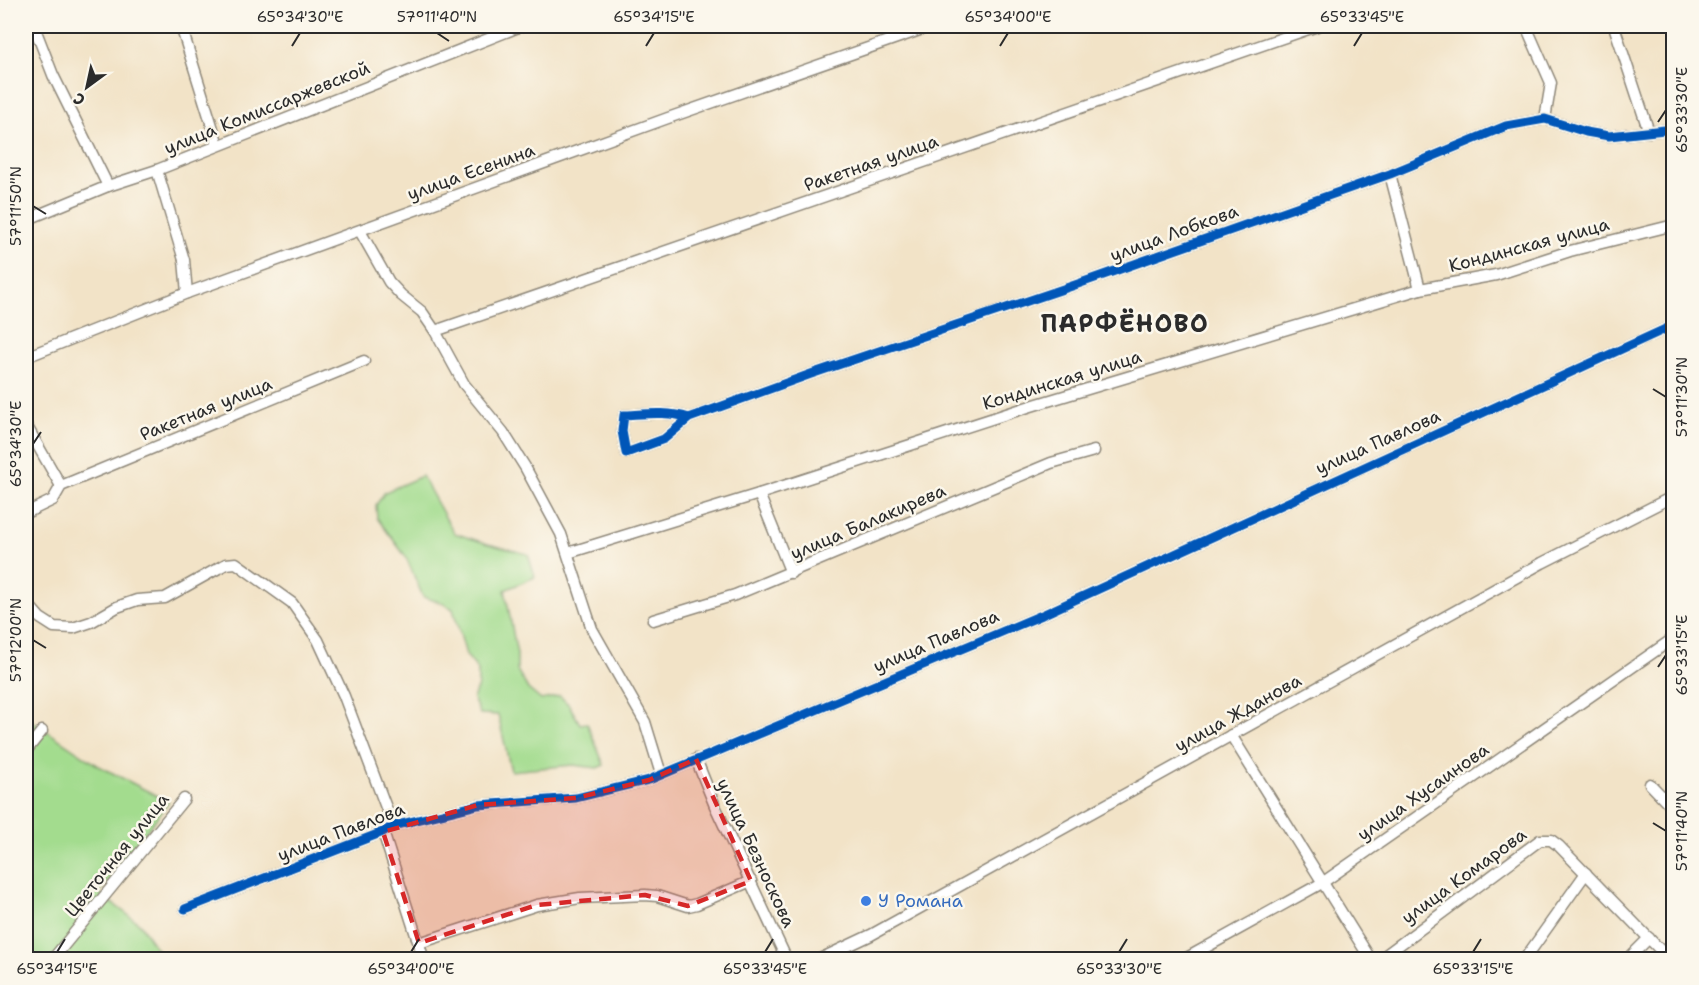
<svg xmlns="http://www.w3.org/2000/svg" width="1699" height="985" font-family="'Shantell Sans',sans-serif">
<style>
.green{fill:#a3dc8e;stroke:#67845c;stroke-width:1.5}
.lines{fill:none;stroke-linecap:round;stroke-linejoin:round}
.minor-casing{stroke:#8e8779;stroke-width:13}
.minor{stroke:#fff;stroke-width:10}
.cycleway-casing{stroke:#fbf7ec;stroke-width:13}
.cycleway{stroke:#0057b8;stroke-width:9}
.marked{fill:#d62828;fill-opacity:0.2;stroke:#d62828;stroke-width:4.5;stroke-dasharray:12 8;stroke-linejoin:round}
.ticks{fill:none;stroke:#2b2b2b;stroke-width:2}
.shop-dot{fill:#3f7fe0;stroke:#fbf7ec;stroke-width:2}
.labels{text-anchor:middle;stroke-width:5;stroke-linejoin:round;paint-order:stroke}
.street-label{font-size:18px;fill:#2b2b2b;stroke:#fbf7ec}
.shop-label{font-size:18px;fill:#366cbe;stroke:#fbf7ec;text-anchor:start}
.district-label{font-size:24px;font-weight:bold;letter-spacing:1.5px;fill:#2b2b2b;stroke:#fbf7ec}
.neatline{fill:none;stroke:#2b2b2b;stroke-width:2}
.ticks-label{font-size:15px;text-anchor:middle;fill:#2b2b2b}
</style>
<rect width="100%" height="100%" fill="#fbf7ec"/>
<filter id="ink" filterUnits="userSpaceOnUse"><feTurbulence type="fractalNoise" baseFrequency=".0167" numOctaves="2"/><feDisplacementMap in="SourceGraphic" scale="12" xChannelSelector="R" yChannelSelector="G"/><feConvolveMatrix kernelMatrix="1 2 1 2 8 2 1 2 1" color-interpolation-filters="sRGB"/></filter>
<filter id="wash" filterUnits="userSpaceOnUse"><feTurbulence type="fractalNoise" baseFrequency=".008" numOctaves="4" result="noise"/><feDisplacementMap in="SourceGraphic" scale="24" xChannelSelector="R" yChannelSelector="G"/><feGaussianBlur stdDeviation="1.35" result="paint"/><feColorMatrix in="noise" values="0 0 0 0 0 0 0 0 0 0 0 0 0 0 0 0 0 1.4 0 .05"/><feComposite in="paint" operator="in"/></filter>
<g filter="url(#wash)">
<rect width="100%" height="100%" fill="#f2e3c7"/>
<g class="green">
<polygon points="422,476 454,533 488,544 528,554 535,577 505,590 517,654 517,670 528,689 541,700 560,696 569,705 580,724 587,723 604,765 597,768 573,765 511,771 498,715 480,714 473,699 478,685 478,670 466,655 453,609 442,603 423,597 406,557 377,518 376,505 385,492"/>
<polygon points="26,717 99,766 169,802 99,893 140,924 163,959 26,959"/>
</g>
</g>
<g filter="url(#ink)">
<g class="lines">
<defs>
<g id="minor">
<polyline points="34,26 53,75 108,186"/>
<polyline points="181,26 218,145"/>
<polyline points="1526,26 1551,83 1545,119"/>
<polyline points="1614,26 1649,132"/>
<polyline points="157,170 184,260 187,293"/>
<polyline points="1390,174 1420,289"/>
<polyline points="26,220 108,186 157,170 521,26"/>
<polyline points="360,231 389,282 401,295 422,312 435,331 464,384 503,432 525,467 561,534 592,629 645,722 661,774"/>
<polyline points="435,331 1317,26"/>
<polyline points="26,357 187,293 668,118 931,26"/>
<path d="M689,418C667,411 646,414 624,415L622,431L626,453L664,439L689,418L811,374L1075,285L1390,174L1506,126L1545,119L1586,132L1609,136L1674,129"/>
<polyline points="26,425 61,486"/>
<polyline points="759,494 791,573"/>
<polyline points="26,513 53,500 61,486 364,361"/>
<polyline points="568,553 759,494 1031,406 1420,289 1496,275 1570,251 1674,225"/>
<polyline points="26,602 40,618 54,627 73,628 91,622 117,607 137,600 165,598 226,564 236,563 292,603 318,640 344,696 393,826"/>
<polyline points="653,620 735,595 1051,463 1094,451"/>
<polyline points="1231,735 1371,960"/>
<polyline points="26,751 42,731"/>
<polyline points="696,759 715,806 787,960"/>
<polyline points="1650,784 1674,809"/>
<polyline points="383,832 424,960"/>
<polyline points="185,909 383,832 393,826 478,805 576,798 649,780 1042,615 1674,325"/>
<polyline points="419,943 537,905 580,898 645,895 657,896 688,906 697,904 751,881"/>
<polyline points="52,960 184,799"/>
<polyline points="818,960 871,935 1542,563 1674,496"/>
<polyline points="1183,960 1322,883 1674,638"/>
<polyline points="1379,960 1540,840 1551,840 1559,846 1670,960"/>
<polyline points="1524,960 1586,873"/>
<polyline points="1627,960 1649,938"/>
</g>
</defs>
<use href="#minor" class="minor-casing"/>
<use href="#minor" class="minor"/>
<defs>
<g id="cycleway">
<path d="M689,418C667,411 646,414 624,415L622,431L626,453L664,439L689,418L811,374L1075,285L1390,174L1506,126L1545,119L1586,132L1609,136L1674,129"/>
<polyline points="185,909 383,832 393,826 478,805 576,798 649,780 1042,615 1674,325"/>
</g>
</defs>
<use href="#cycleway" class="cycleway-casing"/>
<use href="#cycleway" class="cycleway"/>
</g>
</g>
<path class="marked" d="M696,759L751,881L688,906L645,895L537,905L419,943L383,832L478,805L576,798L649,780Z"/>
<path class="ticks" d="M437,33L449,41M292,46L300,33M646,46L654,33M1000,46L1008,33M1354,46L1362,33M1658,122L1666,110M33,206L46,214M1653,389L1666,397M33,444L41,432M33,640L46,648M1658,667L1666,655M1653,823L1666,831M57,952L65,939M411,952L419,939M765,952L773,939M1119,952L1127,939M1473,952L1481,939"/>
<circle class="shop-dot" cx="866" cy="901" r="6"/>
<g class="labels">
<g class="street-label">
<text transform="translate(267 108) rotate(-22)" y="6">улица Комиссаржевской</text>
<text transform="translate(871 163) rotate(-19)" y="6">Ракетная улица</text>
<text transform="translate(471 172) rotate(-20)" y="6">улица Есенина</text>
<text transform="translate(1174 233) rotate(-20)" y="6">улица Лобкова</text>
<text transform="translate(1529 245) rotate(-15)" y="6">Кондинская улица</text>
<text transform="translate(1062 380) rotate(-17)" y="6">Кондинская улица</text>
<text transform="translate(206 409) rotate(-22)" y="6">Ракетная улица</text>
<text transform="translate(1378 442) rotate(-24)" y="6">улица Павлова</text>
<text transform="translate(868 522) rotate(-23)" y="6">улица Балакирева</text>
<text transform="translate(936 641) rotate(-23)" y="6">улица Павлова</text>
<text transform="translate(1238 713) rotate(-29)" y="6">улица Жданова</text>
<text transform="translate(1423 792) rotate(-35)" y="6">улица Хусаинова</text>
<text transform="translate(341 832) rotate(-21)" y="6">улица Павлова</text>
<text transform="translate(756 853) rotate(65)" y="6">улица Безноскова</text>
<text transform="translate(117 855) rotate(-51)" y="6">Цветочная улица</text>
<text transform="translate(1464 876) rotate(-36)" y="6">улица Комарова</text>
</g>
<g class="shop-label">
<text x="878" y="907">У Романа</text>
</g>
<g class="district-label">
<text x="1125" y="332">ПАРФЁНОВО</text>
</g>
</g>
<rect width="1699" height="985" fill="none" stroke="#fbf7ec" stroke-width="66"/>
<g transform="translate(87 87) rotate(213)" stroke="#fbf7ec" stroke-width="4.5" paint-order="stroke">
<path d="M0-4.5L10 22L0 15L-10 22Z" fill="#2b2b2b"/>
<text y="-9" font-size="16" font-weight="bold" text-anchor="middle" fill="#2b2b2b">С</text>
</g>
<rect x="33" y="33" width="1633" height="919" class="neatline"/>
<g class="ticks-label">
<text x="300" y="22">65°34'30"E</text>
<text x="437" y="22">57°11'40"N</text>
<text x="654" y="22">65°34'15"E</text>
<text x="1008" y="22">65°34'00"E</text>
<text x="1362" y="22">65°33'45"E</text>
<text transform="translate(1682 110) rotate(-90)" y="5">65°33'30"E</text>
<text transform="translate(16 206) rotate(-90)" y="5">57°11'50"N</text>
<text transform="translate(1682 397) rotate(-90)" y="5">57°11'30"N</text>
<text transform="translate(16 444) rotate(-90)" y="5">65°34'30"E</text>
<text transform="translate(16 640) rotate(-90)" y="5">57°12'00"N</text>
<text transform="translate(1682 655) rotate(-90)" y="5">65°33'15"E</text>
<text transform="translate(1682 831) rotate(-90)" y="5">57°11'40"N</text>
<text x="57" y="974">65°34'15"E</text>
<text x="411" y="974">65°34'00"E</text>
<text x="765" y="974">65°33'45"E</text>
<text x="1119" y="974">65°33'30"E</text>
<text x="1473" y="974">65°33'15"E</text>
</g>
</svg>
